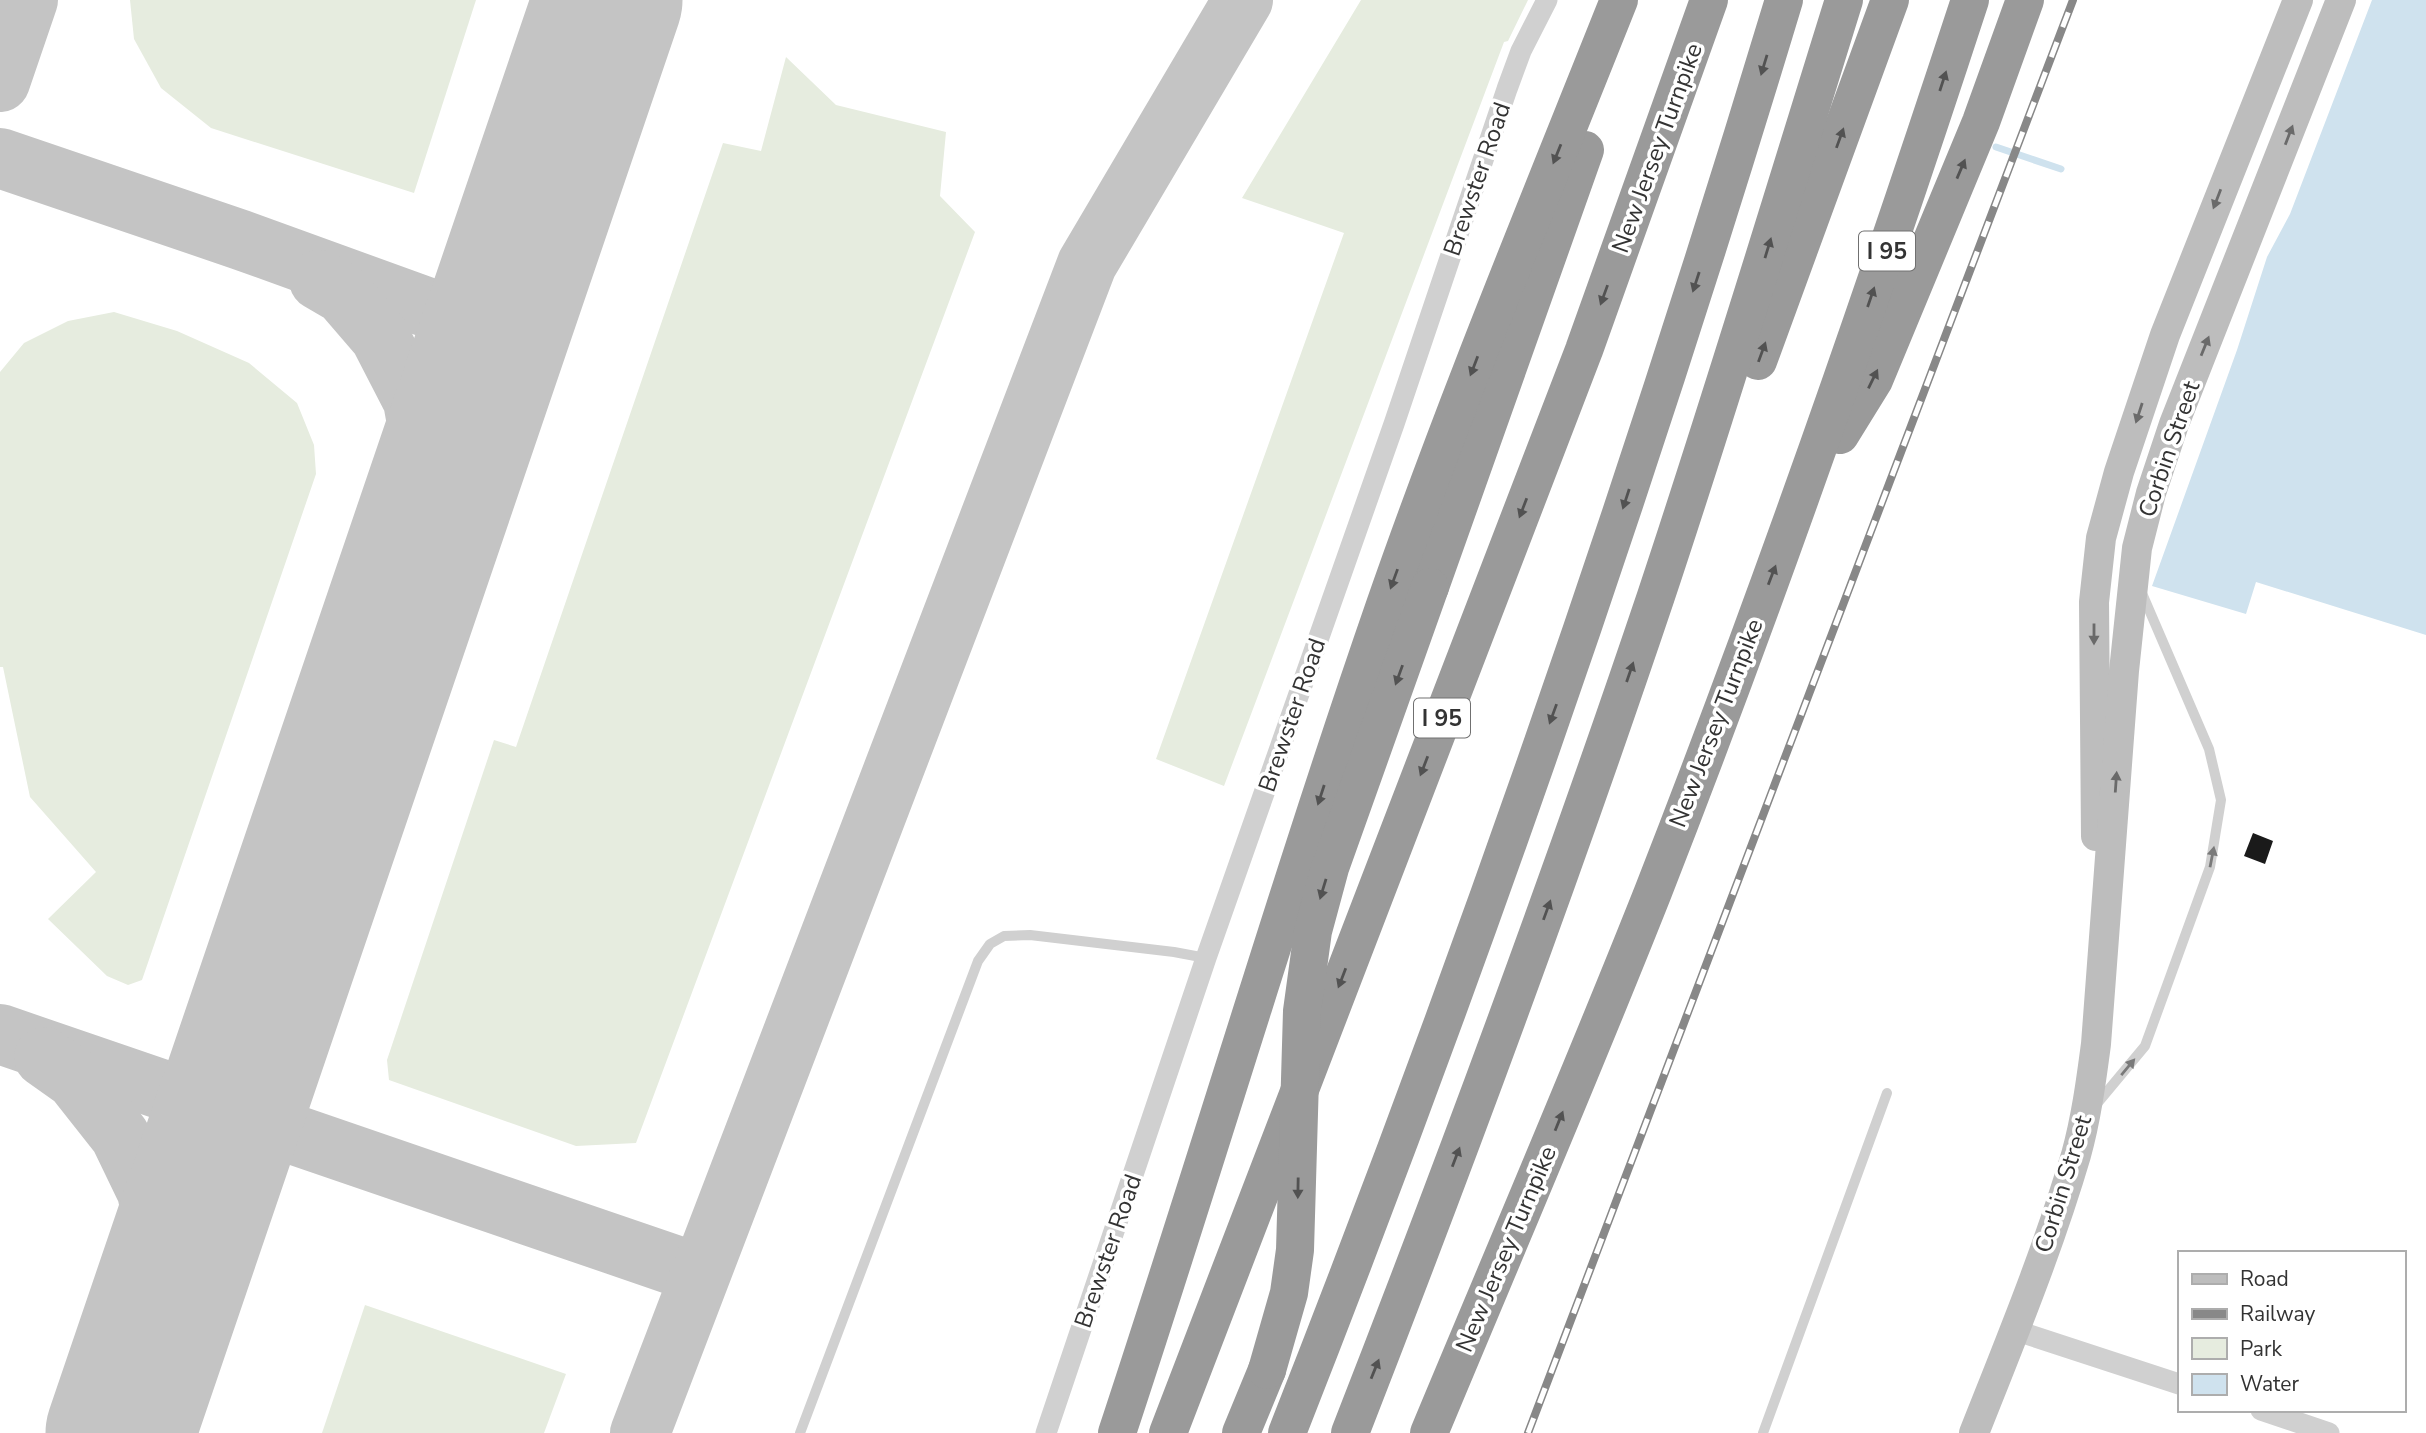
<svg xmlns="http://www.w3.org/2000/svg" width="2426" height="1433" font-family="'Nunito Sans',sans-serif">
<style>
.green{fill:#e6ecdf}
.water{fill:#cfe2ee}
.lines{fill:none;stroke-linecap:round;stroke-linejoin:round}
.stream{stroke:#cfe2ee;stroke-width:7}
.taxiway{stroke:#c4c4c4;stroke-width:60}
.runway{stroke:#c4c4c4;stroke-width:149}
.building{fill:#1a1a1a}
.service{stroke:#d0d0d0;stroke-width:10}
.minor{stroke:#d0d0d0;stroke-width:21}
.secondary{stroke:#bdbdbd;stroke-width:30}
.motorway{stroke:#9a9a9a;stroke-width:38}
.rail-casing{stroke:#888;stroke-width:8}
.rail{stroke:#fff;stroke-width:5;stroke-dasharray:16;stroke-linecap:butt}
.motorway-bridge{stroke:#9a9a9a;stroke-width:38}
.oneway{fill:#525252}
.oneway2{fill:#6a6a6a}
.oneway3{fill:#7a7a7a}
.labels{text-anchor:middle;stroke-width:7;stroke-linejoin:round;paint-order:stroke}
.shield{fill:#fff;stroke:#707070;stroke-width:2}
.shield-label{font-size:23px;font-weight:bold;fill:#333}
.street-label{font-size:24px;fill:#333;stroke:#fff}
</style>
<rect width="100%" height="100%" fill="#fff"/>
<g class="green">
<polygon points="130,0 476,0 414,193 211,128 161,88 134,39"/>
<polygon points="1361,0 1528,0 1508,41 1504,42 1224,786 1156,759 1344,233 1242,198"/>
<polygon points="786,57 836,105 946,132 940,196 975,232 636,1143 576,1146 389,1080 387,1060 494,740 516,747 723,143 761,151"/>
<polygon points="114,312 177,331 249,363 297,403 314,445 316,474 142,980 128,985 107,976 48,919 96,872 30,797 3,667 0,667 0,372 24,343 68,321"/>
<polygon points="365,1305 566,1374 544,1433 322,1433"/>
</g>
<polygon class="water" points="2372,0 2426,0 2426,635 2256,582 2246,614 2152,586 2237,350 2267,257 2290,214"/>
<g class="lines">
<polyline class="stream" points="1996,147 2061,169"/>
<g class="taxiway">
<polyline points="0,82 28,0"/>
<polyline points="0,158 241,240 495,332"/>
<polyline points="319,280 343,294 380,337 413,401 425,468 424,525 409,585"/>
<polyline points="0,1034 700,1274"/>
<polyline points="44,1057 75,1079 120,1136 147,1192 161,1261 151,1325 137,1383"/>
<polyline points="640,1433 1087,264 1243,0"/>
</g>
<polyline class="runway" points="120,1433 608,0"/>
</g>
<polygon class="building" points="2253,833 2273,841 2265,864 2244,856"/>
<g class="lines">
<g class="service">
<polyline points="2095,1106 2145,1046 2210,867 2221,800 2209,749 2141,591"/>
<polyline points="800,1433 978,961 990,944 1004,936 1030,935 1174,952 1206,958"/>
<polyline points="1763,1433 1887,1093"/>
</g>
<g class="minor">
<polyline points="2014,1330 2179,1384"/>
<polyline points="2261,1410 2329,1433"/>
<polyline points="1046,1433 1206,958 1394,424 1507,89 1521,51 1547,0"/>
</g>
<g class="secondary">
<polyline points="2096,836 2094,602 2101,538 2119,472 2165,335 2298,0"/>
<path d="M1974,1433C2010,1342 2048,1250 2076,1155C2086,1119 2091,1082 2096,1044L2124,671L2137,548L2151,493L2174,424L2341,0"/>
</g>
<g class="motorway">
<polyline points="1758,361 1890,0"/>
<polyline points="1840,435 1874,380 1981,122 2025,0"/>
<polyline points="1430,587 1585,150"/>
<path d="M1117,1433C1208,1158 1290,879 1385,605C1456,401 1539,201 1619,0"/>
<polyline points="1168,1433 1584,350 1709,0"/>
<polyline points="1241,1433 1267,1370"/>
<path d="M1287,1433C1472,963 1638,484 1784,0"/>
<path d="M1350,1433C1458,1156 1561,878 1656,596C1722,398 1782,199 1844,0"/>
<path d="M1429,1433C1504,1253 1581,1074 1653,892C1768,598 1872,300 1970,0"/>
</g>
<defs>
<polyline id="rail" points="1528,1433 2073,0"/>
</defs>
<use href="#rail" class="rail-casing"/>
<use href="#rail" class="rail"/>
<polyline class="motorway-bridge" points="1267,1370 1289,1293 1295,1250 1302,1011 1313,931 1330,868 1430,587"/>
</g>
<defs><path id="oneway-solid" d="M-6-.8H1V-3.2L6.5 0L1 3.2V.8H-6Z" transform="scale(1.75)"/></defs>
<g class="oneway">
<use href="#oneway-solid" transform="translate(1764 65) rotate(107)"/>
<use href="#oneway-solid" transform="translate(1943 81) rotate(-72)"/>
<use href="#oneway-solid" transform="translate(1840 138) rotate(-70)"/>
<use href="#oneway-solid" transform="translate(1557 154) rotate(112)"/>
<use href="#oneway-solid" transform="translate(1961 169) rotate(-67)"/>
<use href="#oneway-solid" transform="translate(1768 248) rotate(-73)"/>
<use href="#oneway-solid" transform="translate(1696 282) rotate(108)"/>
<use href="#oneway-solid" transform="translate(1604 295) rotate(110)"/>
<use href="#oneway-solid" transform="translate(1871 297) rotate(-71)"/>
<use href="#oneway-solid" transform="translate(1762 352) rotate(-70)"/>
<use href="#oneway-solid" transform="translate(1474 366) rotate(111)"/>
<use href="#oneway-solid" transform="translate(1873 379) rotate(-64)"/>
<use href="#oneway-solid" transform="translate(1626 499) rotate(108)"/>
<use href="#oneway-solid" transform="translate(1523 508) rotate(111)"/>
<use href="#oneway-solid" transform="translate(1772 575) rotate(-69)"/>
<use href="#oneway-solid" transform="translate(1394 579) rotate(110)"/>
<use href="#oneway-solid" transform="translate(1630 672) rotate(-71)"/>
<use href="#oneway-solid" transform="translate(1399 675) rotate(110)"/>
<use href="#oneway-solid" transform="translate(1553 714) rotate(110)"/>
<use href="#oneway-solid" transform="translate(1424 766) rotate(111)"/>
<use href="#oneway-solid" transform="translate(1321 795) rotate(108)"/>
<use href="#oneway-solid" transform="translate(1323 889) rotate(107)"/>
<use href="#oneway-solid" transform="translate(1547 910) rotate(-70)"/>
<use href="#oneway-solid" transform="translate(1342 978) rotate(111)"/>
<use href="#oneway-solid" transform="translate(1559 1121) rotate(-68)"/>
<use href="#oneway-solid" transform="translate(1456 1157) rotate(-69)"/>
<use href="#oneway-solid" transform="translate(1298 1188) rotate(91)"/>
<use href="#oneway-solid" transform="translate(1375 1369) rotate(-68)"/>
</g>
<g class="oneway2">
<use href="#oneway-solid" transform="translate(2289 135) rotate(-69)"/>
<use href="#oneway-solid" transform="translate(2217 199) rotate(111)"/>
<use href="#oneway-solid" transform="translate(2205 346) rotate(-68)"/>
<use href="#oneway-solid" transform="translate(2139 413) rotate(108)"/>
<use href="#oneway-solid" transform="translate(2094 634) rotate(90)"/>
<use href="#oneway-solid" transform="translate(2116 782) rotate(-86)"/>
</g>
<g class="oneway3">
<use href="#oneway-solid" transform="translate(2212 857) rotate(-79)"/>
<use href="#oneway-solid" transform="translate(2128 1067) rotate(-50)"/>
</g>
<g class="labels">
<g class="shield">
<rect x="1859" y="231.5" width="56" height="39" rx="5"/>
<rect x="1414" y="698.5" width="56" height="39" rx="5"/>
</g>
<g class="shield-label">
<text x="1887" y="259">I 95</text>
<text x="1442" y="726">I 95</text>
</g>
<g class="street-label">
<text transform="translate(1657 148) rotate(-70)" y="8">New Jersey Turnpike</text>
<text transform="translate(1477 179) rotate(-71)" y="8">Brewster Road</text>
<text transform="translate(2169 449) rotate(-71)" y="8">Corbin Street</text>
<text transform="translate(1292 715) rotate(-71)" y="8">Brewster Road</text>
<text transform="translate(1716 723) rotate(-69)" y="8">New Jersey Turnpike</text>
<text transform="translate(2063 1184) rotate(-73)" y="8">Corbin Street</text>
<text transform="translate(1506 1249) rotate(-67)" y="8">New Jersey Turnpike</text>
<text transform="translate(1108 1251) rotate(-71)" y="8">Brewster Road</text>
</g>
</g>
<rect x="2178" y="1251" width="228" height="161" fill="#ffffff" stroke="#adadad" stroke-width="2"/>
<rect x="2192" y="1274" width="35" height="10" fill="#bdbdbd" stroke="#adadad" stroke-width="2"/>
<text x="2240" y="1286" font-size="21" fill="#333333">Road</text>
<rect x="2192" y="1309" width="35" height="10" fill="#888888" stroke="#adadad" stroke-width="2"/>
<text x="2240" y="1321" font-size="21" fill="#333333">Railway</text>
<rect x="2192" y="1338" width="35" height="21" fill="#e6ecdf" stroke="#adadad" stroke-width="2"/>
<text x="2240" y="1356" font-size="21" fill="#333333">Park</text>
<rect x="2192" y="1374" width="35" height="21" fill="#cfe2ee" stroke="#adadad" stroke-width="2"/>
<text x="2240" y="1391" font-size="21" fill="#333333">Water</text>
</svg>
